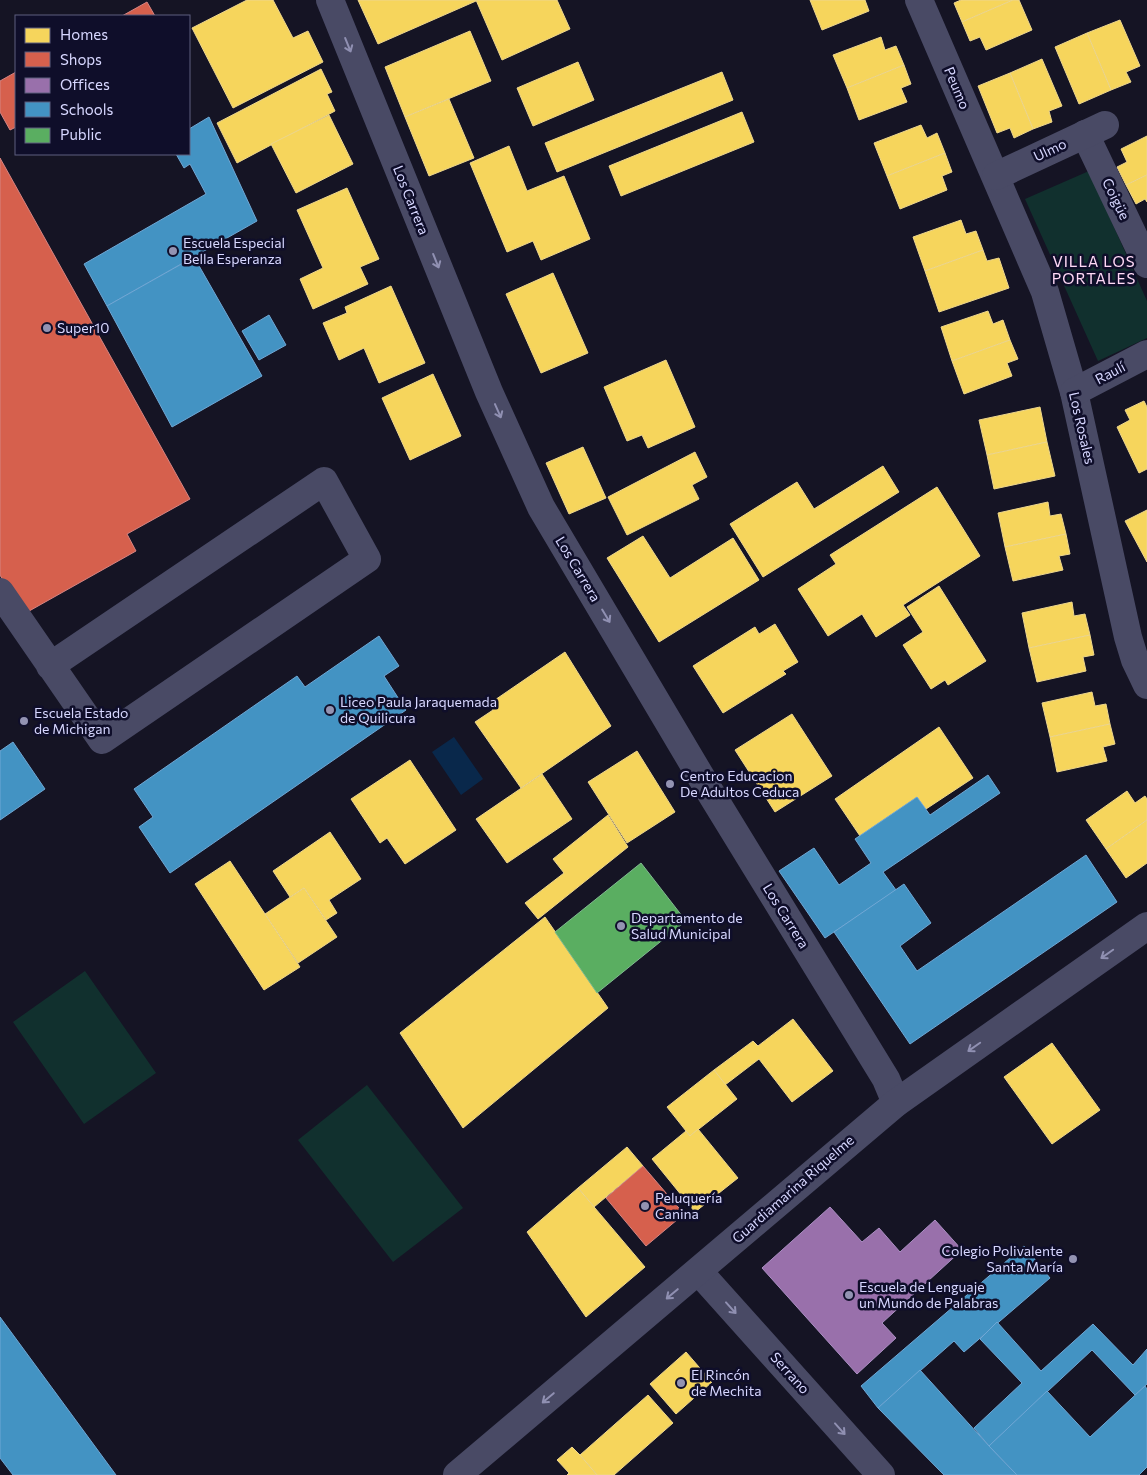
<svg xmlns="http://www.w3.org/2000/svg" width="1147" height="1475" font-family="Commissioner,sans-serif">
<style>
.green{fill:#11302e}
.water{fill:#09284b}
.homes{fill:#f6d55c;stroke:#edd68d}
.shops{fill:#d6604d;stroke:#d68482}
.offices{fill:#9970ab;stroke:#ac8fc4}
.schools{fill:#4393c3;stroke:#6fa7d5}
.public{fill:#5aae61;stroke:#80ba90}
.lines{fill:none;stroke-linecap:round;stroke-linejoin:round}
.minor{stroke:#494a65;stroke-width:28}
.oneway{stroke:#9090b2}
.poi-dot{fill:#9393b2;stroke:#0f0e2a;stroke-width:2}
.labels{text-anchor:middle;stroke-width:5;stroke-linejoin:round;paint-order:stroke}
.street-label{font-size:14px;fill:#d7d7ff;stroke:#0f0e2a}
.poi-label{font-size:14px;fill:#d7d7ff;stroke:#0f0e2a;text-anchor:start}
.neighbourhood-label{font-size:15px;letter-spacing:1px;fill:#ffd9f6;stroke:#0f0e2a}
</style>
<rect width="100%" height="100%" fill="#151424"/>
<g class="green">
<polygon points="1089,171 1147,301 1147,338 1098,361 1025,199"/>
<polygon points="85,971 156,1073 84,1124 13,1022"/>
<polygon points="367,1085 463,1208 393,1262 298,1140"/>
</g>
<polygon class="water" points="454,737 483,779 461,795 432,752"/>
<g class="homes">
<polygon points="247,0 273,0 293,38 308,31 323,62 233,108 192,28"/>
<polygon points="358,0 476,0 476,1 378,44"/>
<polygon points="557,0 570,29 502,60 476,0"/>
<polygon points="810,0 865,0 869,11 822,30"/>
<polygon points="961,0 1013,0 962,22 954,3"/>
<polygon points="1013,0 1019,0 1032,30 986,50 980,37 970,41 962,22"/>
<polygon points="1120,20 1140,66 1126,72 1131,82 1111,90 1087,33"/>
<polygon points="470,31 491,81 405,117 385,67"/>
<polygon points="1087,33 1111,90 1079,104 1055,47"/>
<polygon points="881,37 885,50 896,46 904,65 847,88 833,55"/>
<polygon points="1042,59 1062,106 1049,111 1052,122 1033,129 1010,73"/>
<polygon points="578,62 594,100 533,126 517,88"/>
<polygon points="904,65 911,84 901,88 907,102 859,120 847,88"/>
<polygon points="321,69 332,92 327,94 335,111 237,163 217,123"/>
<polygon points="722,72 733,100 557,172 545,143"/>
<polygon points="1010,73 1033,129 1014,138 1010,128 997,133 978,86"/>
<polygon points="449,99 474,158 429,176 405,117"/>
<polygon points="742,112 754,142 621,196 609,166"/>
<polygon points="329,115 353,164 296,193 271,144"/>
<polygon points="921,125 927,138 937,133 945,153 887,176 874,143"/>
<polygon points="1147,136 1147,175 1126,185 1117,167 1127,162 1121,149"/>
<polygon points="509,146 527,191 564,176 590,239 541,260 533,241 507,252 470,163"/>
<polygon points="945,153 952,172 942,176 947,190 900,209 887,176"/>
<polygon points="1147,175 1147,202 1145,199 1136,204 1126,185"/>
<polygon points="347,188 379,259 360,267 368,284 313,309 300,279 323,268 297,210"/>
<polygon points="961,220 966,234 976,231 983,250 925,271 913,237"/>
<polygon points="983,250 987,261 999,258 1009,288 939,312 925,271"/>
<polygon points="553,273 588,353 541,373 506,294"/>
<polygon points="391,286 425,363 379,383 364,348 339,360 323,323 347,313 345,307"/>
<polygon points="988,311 993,324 1003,320 1010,340 952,361 941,327"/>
<polygon points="1010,340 1018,359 1007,363 1012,376 964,394 952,361"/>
<polygon points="666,360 695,427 648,448 642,435 627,441 604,387"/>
<polygon points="433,374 461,436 410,460 382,398"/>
<polygon points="1144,401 1147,407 1147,469 1139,473 1117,427 1130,420 1125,410"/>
<polygon points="1040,407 1047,442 987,455 979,420"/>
<polygon points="1047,442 1055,476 994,489 987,455"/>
<polygon points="583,447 606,498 569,514 546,463"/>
<polygon points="695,452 707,477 692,485 699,499 627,535 608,497"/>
<polygon points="883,466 899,492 763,577 730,524 797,482 814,509"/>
<polygon points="937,487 980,556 903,605 910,615 876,637 862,614 828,636 798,589 836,564 830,555"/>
<polygon points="1048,502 1050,516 1061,514 1066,534 1005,547 998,513"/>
<polygon points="1147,510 1147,562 1125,521"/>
<polygon points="1066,534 1070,554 1059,556 1063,570 1013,581 1005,547"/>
<polygon points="643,536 670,578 733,538 759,580 659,642 607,558"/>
<polygon points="939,586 986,661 948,685 945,680 931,689 903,645 923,632 907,607"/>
<polygon points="1072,602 1074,616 1085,614 1090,635 1029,648 1022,613"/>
<polygon points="775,624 798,662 783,671 786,674 723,713 693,666 755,627 759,634"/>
<polygon points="1090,635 1094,655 1083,657 1086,671 1037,682 1029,648"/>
<polygon points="565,652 611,726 521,788 475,722 493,710 489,704"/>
<polygon points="1092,692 1095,706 1106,704 1110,724 1050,737 1042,703"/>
<polygon points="792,714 832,776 775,812 735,750"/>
<polygon points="1110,724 1115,744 1103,747 1107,761 1057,772 1050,737"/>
<polygon points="939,727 973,778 926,809 917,797 860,836 835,799"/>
<polygon points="637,751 675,812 627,843 588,782"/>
<polygon points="410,760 456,830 405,864 387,838 380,843 351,799"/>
<polygon points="542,774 572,819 507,863 476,819"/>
<polygon points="1127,791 1135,803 1145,796 1147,799 1147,820 1106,849 1086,820"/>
<polygon points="608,815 628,847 538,919 525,903 564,873 553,859"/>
<polygon points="1147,820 1147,863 1126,878 1106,849"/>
<polygon points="330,832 361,879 329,900 337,913 326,920 304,888 290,897 273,871"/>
<polygon points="230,861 300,967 264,990 195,884"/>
<polygon points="304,888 337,937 298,963 265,914"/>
<polygon points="545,917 608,1008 463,1128 400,1033"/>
<polygon points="793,1019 833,1071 792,1102 759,1059 725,1085 714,1070 753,1041 758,1046"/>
<polygon points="1052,1043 1100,1110 1052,1144 1004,1077"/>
<polygon points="714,1070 737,1099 690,1136 667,1107"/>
<polygon points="698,1129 738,1178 695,1212 652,1159 686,1131 690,1136"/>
<polygon points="627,1147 643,1166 594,1207 578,1188"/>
<polygon points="578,1188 645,1267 586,1317 527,1232"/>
<polygon points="686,1352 712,1382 676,1414 650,1384"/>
<polygon points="648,1395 673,1423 614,1475 597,1475 580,1455"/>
<polygon points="572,1447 580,1455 597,1475 567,1475 569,1473 557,1460"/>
</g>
<g class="shops">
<polygon points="147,2 155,16 122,16"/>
<polygon points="16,72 16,127 10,130 0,112 0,81"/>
<polygon points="0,158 190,499 127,534 136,551 22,615 0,575"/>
<polygon points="643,1166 684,1214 646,1246 606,1198"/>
</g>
<polygon class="offices" points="830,1207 862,1242 879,1228 900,1252 935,1220 962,1250 882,1323 896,1338 857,1374 762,1268"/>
<g class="schools">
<polygon points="209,117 257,221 107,306 84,264 206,194 190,164 184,168 176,154 189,154 189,129"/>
<polygon points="194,257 262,376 172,427 107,306"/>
<polygon points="269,315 286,345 259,360 242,331"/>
<polygon points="379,636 399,666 384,676 406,710 170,873 139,827 153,817 134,789 297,676 305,687"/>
<polygon points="13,742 45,789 0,820 0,751"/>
<polygon points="988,775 1000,793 883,872 896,890 825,938 779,871 814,848 839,885 871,863 855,839 917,797 930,815"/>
<polygon points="1086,855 1117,902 910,1044 834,932 904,884 931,923 900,946 917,971"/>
<polygon points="1024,1246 1050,1278 964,1352 954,1341 878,1408 861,1386"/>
<polygon points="0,1317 116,1475 13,1475 0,1458"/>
<polygon points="997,1322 1041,1371 1093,1324 1133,1365 1147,1349 1147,1384 1135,1395 1092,1350 989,1446 974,1428 1022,1383 980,1339"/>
<polygon points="920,1370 989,1446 1017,1475 944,1475 878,1408"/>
<polygon points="1145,1386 1147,1389 1147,1467 1139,1475 1017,1475 989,1446 1047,1391 1090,1437"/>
</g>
<polygon class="public" points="641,863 686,921 597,993 555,932"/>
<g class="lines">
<g class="minor">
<polyline points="330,0 489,392 541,507 707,787 886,1079 896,1103"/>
<polyline points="919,0 1045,292 1074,392 1128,637 1135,660 1147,685"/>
<polyline points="1085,134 1147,264"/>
<polyline points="996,176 1105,125"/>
<polyline points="1074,392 1147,354"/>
<polyline points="0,592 102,740 367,559 324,481 50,666"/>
<polyline points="699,1272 881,1475"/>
<polyline points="457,1475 896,1103 1147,926"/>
</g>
</g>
<defs><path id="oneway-shaft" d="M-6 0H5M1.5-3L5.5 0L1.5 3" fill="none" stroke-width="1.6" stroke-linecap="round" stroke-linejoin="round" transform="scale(1.25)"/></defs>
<g class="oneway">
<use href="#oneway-shaft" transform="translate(348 45) rotate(68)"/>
<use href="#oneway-shaft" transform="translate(436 261) rotate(68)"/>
<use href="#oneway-shaft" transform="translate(498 411) rotate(66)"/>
<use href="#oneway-shaft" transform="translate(606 616) rotate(59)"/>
<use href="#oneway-shaft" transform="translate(1107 954) rotate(145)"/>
<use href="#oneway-shaft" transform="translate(974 1047) rotate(145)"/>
<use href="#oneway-shaft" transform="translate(672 1294) rotate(140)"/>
<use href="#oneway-shaft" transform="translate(731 1308) rotate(48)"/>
<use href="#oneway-shaft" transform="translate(548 1398) rotate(140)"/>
<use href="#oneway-shaft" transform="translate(840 1429) rotate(48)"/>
</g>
<g class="poi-dot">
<circle cx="173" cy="251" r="5"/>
<circle cx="47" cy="328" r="5"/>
<circle cx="330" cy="710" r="5"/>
<circle cx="24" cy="721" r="5"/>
<circle cx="670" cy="784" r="5"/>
<circle cx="621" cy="926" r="5"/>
<circle cx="645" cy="1206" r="5"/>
<circle cx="1073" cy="1259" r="5"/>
<circle cx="849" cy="1295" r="5"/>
<circle cx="681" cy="1383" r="5"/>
</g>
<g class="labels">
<g class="street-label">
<text transform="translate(957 88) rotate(67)" y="5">Peumo</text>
<text transform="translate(1050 150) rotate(-25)" y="5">Ulmo</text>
<text transform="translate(1116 199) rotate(64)" y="5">Coigüe</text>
<text transform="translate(411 200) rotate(68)" y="5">Los Carrera</text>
<text transform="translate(1110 373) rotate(-28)" y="5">Raulí</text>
<text transform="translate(1082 428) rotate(77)" y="5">Los Rosales</text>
<text transform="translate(578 569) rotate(59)" y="5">Los Carrera</text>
<text transform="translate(786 916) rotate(58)" y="5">Los Carrera</text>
<text transform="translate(793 1189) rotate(-41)" y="5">Guardiamarina Riquelme</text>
<text transform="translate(790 1373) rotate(48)" y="5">Serrano</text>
</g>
<g class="poi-label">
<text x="183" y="248">Escuela Especial<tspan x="183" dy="16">Bella Esperanza</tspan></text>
<text x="57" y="333">Super10</text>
<text x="340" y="707">Liceo Paula Jaraquemada<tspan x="340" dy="16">de Quilicura</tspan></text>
<text x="34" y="718">Escuela Estado<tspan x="34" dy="16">de Michigan</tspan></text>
<text x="680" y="781">Centro Educacion<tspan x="680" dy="16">De Adultos Ceduca</tspan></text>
<text x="631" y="923">Departamento de<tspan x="631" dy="16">Salud Municipal</tspan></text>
<text x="655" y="1203">Peluquería<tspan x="655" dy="16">Canina</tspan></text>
<text x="1063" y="1256" text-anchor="end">Colegio Polivalente<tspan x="1063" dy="16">Santa María</tspan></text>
<text x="859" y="1292">Escuela de Lenguaje<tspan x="859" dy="16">un Mundo de Palabras</tspan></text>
<text x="691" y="1380">El Rincón<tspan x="691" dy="16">de Mechita</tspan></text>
</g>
<g class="neighbourhood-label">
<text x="1094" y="267">VILLA LOS<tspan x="1094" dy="17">PORTALES</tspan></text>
</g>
</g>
<rect x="15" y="15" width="175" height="140" fill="#0f0e2a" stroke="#5f5e7f"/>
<rect x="25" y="28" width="25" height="15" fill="#f6d55c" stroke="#5f5e7f"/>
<text x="60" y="40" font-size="15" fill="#d7d7ff">Homes</text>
<rect x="25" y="52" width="25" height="15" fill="#d6604d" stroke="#5f5e7f"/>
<text x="60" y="65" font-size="15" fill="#d7d7ff">Shops</text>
<rect x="25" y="78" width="25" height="15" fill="#9970ab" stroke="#5f5e7f"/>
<text x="60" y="90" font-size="15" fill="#d7d7ff">Offices</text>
<rect x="25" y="102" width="25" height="15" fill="#4393c3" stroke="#5f5e7f"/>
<text x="60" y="115" font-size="15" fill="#d7d7ff">Schools</text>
<rect x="25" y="128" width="25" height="15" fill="#5aae61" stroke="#5f5e7f"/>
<text x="60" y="140" font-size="15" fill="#d7d7ff">Public</text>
</svg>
